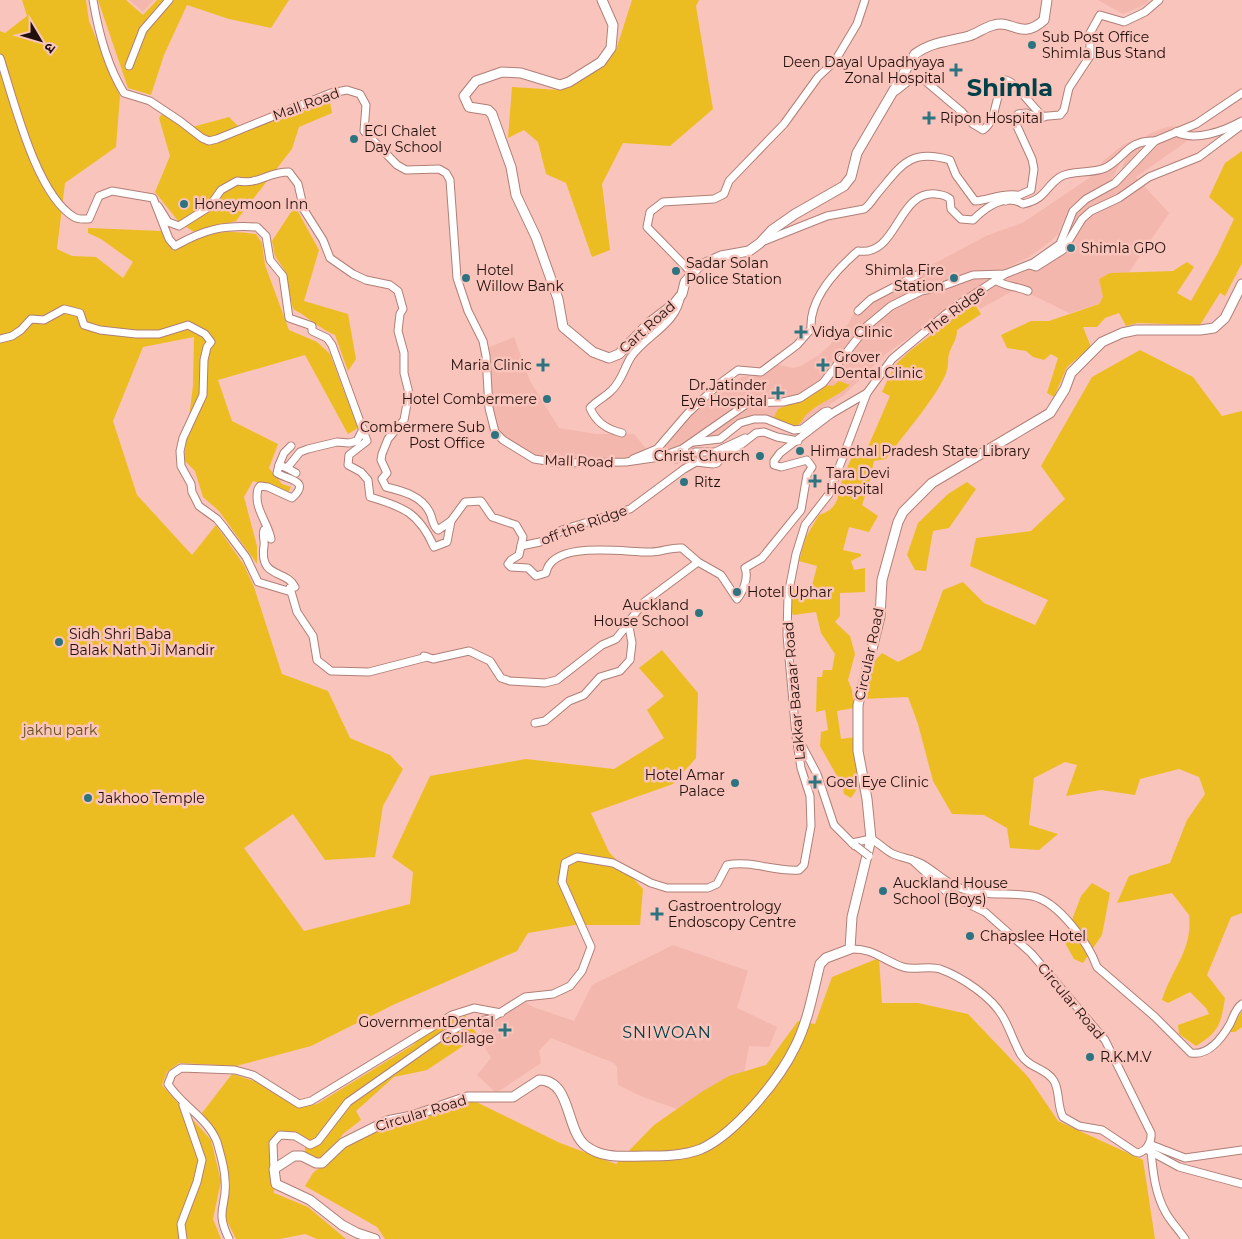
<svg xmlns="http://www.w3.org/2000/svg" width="1242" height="1239" font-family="Montserrat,'Noto Sans Devanagari',sans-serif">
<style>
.built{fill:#f3b7ad}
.green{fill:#ecbd23}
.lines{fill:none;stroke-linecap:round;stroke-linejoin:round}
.minor-casing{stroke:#b07f77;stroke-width:9}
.major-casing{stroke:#b07f77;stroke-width:11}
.minor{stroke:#fff;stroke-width:7}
.major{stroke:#fff;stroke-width:9}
.minor-bridge-casing{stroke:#b07f77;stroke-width:9;stroke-linecap:butt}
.minor-bridge{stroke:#fff;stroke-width:7}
.poi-dot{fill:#2d7480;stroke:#f9c4bb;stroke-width:2}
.labels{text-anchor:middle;stroke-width:5;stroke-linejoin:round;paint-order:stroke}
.poi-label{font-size:14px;fill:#22100d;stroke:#f9c4bb;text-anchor:start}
.street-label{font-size:14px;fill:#22100d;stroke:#f9c4bb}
.park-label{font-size:14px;fill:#645016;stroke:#f9c4bb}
.quarter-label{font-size:16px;letter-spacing:1px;fill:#004048;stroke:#f9c4bb}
.town-label{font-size:24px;font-weight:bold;fill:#004048;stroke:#f9c4bb}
</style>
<rect width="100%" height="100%" fill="#f9c4bb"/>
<g class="built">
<polygon points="129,0 154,0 143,12"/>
<polygon points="1098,0 1149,0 1146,4 1123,14"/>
<polygon points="1193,125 1186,142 1136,177 1169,213 1128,274 1110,273 1103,297 1099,304 1069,313 1018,288 980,309 972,298 1033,262 1062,238 1074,213 1118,182 1124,161 1133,147 1149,134 1167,127"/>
<polygon points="1139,138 1129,146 1111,181 1070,206 1058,234 1051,241 1029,257 1005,269 887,353 844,395 790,431 750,417 720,436 669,457 579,465 546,465 531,461 489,433 480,351 514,337 530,381 559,428 596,434 634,434 648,451 662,444 720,387 742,377 760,374 775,364 793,368 801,366 819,355 829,346 849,323 858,304 986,236 1024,222 1095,174 1103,161 1123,145"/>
<polygon points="673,945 748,971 737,1008 777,1027 769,1047 749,1046 741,1090 689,1113 643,1097 618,1085 617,1067 614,1063 551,1038 539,1051 541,1063 496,1093 477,1075 491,1058 478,1036 485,1026 525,1002 533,1007 574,1021 592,985"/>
</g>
<g class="green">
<path d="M22,0H86L89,21L120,96L116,147L65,183L57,249L72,256L96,257L123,278L133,262L101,239L88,233V228L162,231L173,251C207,233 219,229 256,234L262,243L265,265L289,330L317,342L330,354L358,428L348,434L305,355L218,380L232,421L278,444L269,468L282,484L291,487L288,493L253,481L244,497L257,546V564L219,511L203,497L195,471L184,460L193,385L194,337L143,347L113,421L137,495L192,555L216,525L244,565L254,587L282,674L328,691L350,738L390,755L403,769L383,806L375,857L325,860L293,814L244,848L304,931L410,904L413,872L392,857L430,776L526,759L614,769L664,738L647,710L664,696L639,668L662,650L698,693L696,758L673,784L591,813L609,852L643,889L640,925H575L528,933L517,951L395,1004L311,1046L236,1066L179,1063L167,1072L162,1085L211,1140L221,1181L213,1219L221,1239H0V31L5,33L27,16Z"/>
<polygon points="98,0 126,0 143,15 157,0 289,0 271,28 229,19 187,5 164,55 151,95 128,88"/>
<polygon points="632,0 699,0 696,6 713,109 670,146 623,143 602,184 610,250 592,257 566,183 546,174 538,142 524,130 508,138 512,87 560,90 608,61 616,50"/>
<polygon points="330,102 332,113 299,127 292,149 236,221 194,232 179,222 155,192 170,156 159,118 162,114 185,129 229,117 243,131"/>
<polygon points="1242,151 1242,263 1225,296 1220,293 1200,325 1137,323 1126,326 1119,313 1105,318 1097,327 1083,327 1091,347 1067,367 1054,397 1047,393 1058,358 1051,354 1044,360 1033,357 1026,351 1007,348 1001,335 1031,321 1049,321 1099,304 1103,297 1099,279 1110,273 1173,271 1187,262 1194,267 1177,293 1191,301 1217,255 1234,219 1209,197 1225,163"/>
<path d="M295,206L319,250L304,301L348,314L356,359L348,371L335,335C318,328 309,317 293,309L285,271L275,256L272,241Z"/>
<path d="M974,303L981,314L957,330C957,339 953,343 950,351C947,358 949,364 947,370C942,391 900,439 886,459L874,461L869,485L862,505L878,516L869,532L849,527L843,550L861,554V556L851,561L854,570L865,568V592L840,593V616L835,622L850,636L855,654L848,680L852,690L854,708L837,711L841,739L855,737L861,783L851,798L844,794L841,778L837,776L820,746L821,732L828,730L825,710L816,712L817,677H822L823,670H832L835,654L821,633L816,612L793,615L790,607L794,589L810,593L817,566L799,561L806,537L819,515C840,508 837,497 842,480C845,471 850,462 854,453L864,456L890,396L882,392L894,366L911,350Z"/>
<path d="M1140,350L1193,377L1222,416L1242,411V913L1231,917L1207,975L1225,998C1221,1024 1219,1032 1196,1046L1179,1034L1178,1025L1209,1014L1206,1008L1190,992L1168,1003L1162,1000C1172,968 1193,950 1189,915L1172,893L1117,903L1129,876L1170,863L1187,820L1205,794L1199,777L1179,769L1140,779L1135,795L1101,790L1066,796L1077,765L1065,762L1034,778L1029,825L1058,834L1039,850L1010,848L1007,828L984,815L952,814L933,781L918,724L908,697L862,699L868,668L882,653L898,662L921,650L943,590L963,582L984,603L1035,625L1048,600L970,566L976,538L1031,531L1065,499L1041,466L1092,377Z"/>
<path d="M839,381L850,385C837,397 820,402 807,414C803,417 803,423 797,425C788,429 778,425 774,417L778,409L801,400L825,385L833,386Z"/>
<polygon points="967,482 976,489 949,528 933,531 926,571 915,570 907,555 918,523 948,494"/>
<polygon points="1092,883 1110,893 1102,935 1083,963 1074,959 1064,941 1081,896"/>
<polygon points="879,958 882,1003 918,1003 968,1014 1029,1078 1058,1121 1143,1160 1155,1239 385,1239 377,1227 305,1186 313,1173 366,1129 422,1119 468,1098 560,1143 616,1164 654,1125 703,1091 729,1076 766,1065 798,1021 815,1024 832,977"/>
<polygon points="1242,1011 1242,1027 1235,1032 1228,1032"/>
<polygon points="463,1012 478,1036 427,1070 394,1077 356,1111 361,1120 343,1134 325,1158 315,1160 305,1152 305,1139 278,1133 270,1142 274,1193 308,1207 346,1239 317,1239 305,1234 280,1239 236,1239 225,1217 230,1183 218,1136 202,1113 232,1074 254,1081 298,1108 317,1104 413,1045 437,1022"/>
</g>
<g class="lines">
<defs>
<g id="minor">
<path d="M93,0C98,30 108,67 124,93L150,101L180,121L202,138L209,141L217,139L331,93L347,90L360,94L366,105L364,131L397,165L406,170L439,169L446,173L450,180L457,278L468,311L483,341L486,356L489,408L495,432L503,440L534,459L560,463L626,462L660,457L682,449L748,403L783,402L800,398L823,383L867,326L891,306L921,291L940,287L973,275L1005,274L1033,263L1060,244L1073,211L1086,199L1115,183L1155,141L1196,124L1242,93"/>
<path d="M0,58C14,101 36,194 74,217C78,220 84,219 89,219L99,196L112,191L153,198L169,239L175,246C205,229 223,225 257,227L266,236L270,260L283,276L289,318L312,326V331L327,338L332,345L367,441L349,455L348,465L361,472L368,480L370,497C404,507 419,513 434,547L447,542L451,521L438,530C432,525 433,519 430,513C422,496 403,491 386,487L382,479L387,473L381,460L382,454L388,439L404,420L409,393L404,373V353L398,331L400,314L403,309L398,291L390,285L366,280L353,274L330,258L323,240L304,210L298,184L289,172C267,172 259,185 237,181L221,190L209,207L179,226L168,222L158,206"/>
<polyline points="129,66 143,30 169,0"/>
<path d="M896,91L910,80L923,79L962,112L973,124L983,130C999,118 992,99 1006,80C1017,83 1032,108 1044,117"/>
<path d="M1176,132C1195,142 1224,131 1242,121"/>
<polyline points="1006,201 1031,190 1034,169 1032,159 1015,122 1018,114 1026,113 1037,117 1060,115 1064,110 1069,88 1090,56 1090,33 1100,15 1124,22 1145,12 1159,0"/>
<path d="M764,241L827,216L864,209C870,205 872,200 877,194C901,166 909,148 950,160L956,175L975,201C989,200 1002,193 1016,195"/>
<polyline points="1029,265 1036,267 1063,250 1082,219 1091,211 1119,198 1149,177 1199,157 1242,125"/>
<polyline points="692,273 647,227 650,212 663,202 714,199 724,194 729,181 784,124 818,77 835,61 857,24 865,0"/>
<path d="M995,280C1006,287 1016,286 1028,291"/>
<polyline points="858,311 871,299 919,274"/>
<polyline points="0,339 12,336 21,330 31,319 44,320 64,309 80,313 84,325 100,330 136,334 159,334 188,325 205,334 211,342 207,347 204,360 203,395 183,438 180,451 181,466 191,484 192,492 199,506 217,519 225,529 246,557 258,582 288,591 290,588"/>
<path d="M363,429L357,441L349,443L337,442L308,449L300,452L287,468L279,465L277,473C287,480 312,480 292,498L268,487L260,486L258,489C253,508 268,522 271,539L264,530C262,536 265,540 264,546C259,579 286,569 295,587L290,588L297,612L313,636L317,660L331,671L369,672L427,657"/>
<path d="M622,433C606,429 596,422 590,408C596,401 605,397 611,391C622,381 624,368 631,357C647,334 677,325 681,294"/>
<polyline points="694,442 720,439 740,423 754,419 766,419 794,430 802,429 824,412 828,411 831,414"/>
<polyline points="685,451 676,459 695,452 715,452 745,438"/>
<path d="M633,459L657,449L688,413L719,384L738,370L761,372L797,345L811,329C809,299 836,270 858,251C898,257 897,190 936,194C942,195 946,195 950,199L951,209L961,219L973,220C986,207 1005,193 1023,204C1046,199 1044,188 1060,177C1071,170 1091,174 1105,168C1125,158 1127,140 1155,141"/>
<polyline points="279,465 284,453 291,446"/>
<polyline points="287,468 296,473"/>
<path d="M451,521L465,502L481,501L492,517L516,525L523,537L519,555L511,560L508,564L511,567L528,568L536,576L546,573C552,539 627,553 651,552C662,552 671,547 682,548L698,562L721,575L737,599C743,592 749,577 745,568L762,558L801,510L807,475L812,467L807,460L781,467L774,465V461L780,453L831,414L867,393"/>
<polyline points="521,546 540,542 551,538 562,530 630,509 684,469 696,462 713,464 717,463 727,450 738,447 756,433 764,432 777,437 798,441"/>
<polyline points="424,656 433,659 469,651 490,661 501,678 510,681 545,683 557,680 602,645 616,639 628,624"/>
<polyline points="535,723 545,721 569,701 584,695 600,677 620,671 630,660 632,643 629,627 631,619 643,603 698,562"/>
<polyline points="798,738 817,774 834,825 855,846"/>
<path d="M852,843L871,839C879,843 885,850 893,854C902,858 913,859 922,864C935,871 945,883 960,888C983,897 1008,892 1032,896C1058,901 1089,944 1097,967L1155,1017L1191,1053C1208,1056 1222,1038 1230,1024C1234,1016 1235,1009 1242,1004"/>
<path d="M850,949C874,948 882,960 903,967C915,971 928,965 940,969C962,977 992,997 1003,1017C1010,1029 1014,1043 1021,1055C1029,1068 1046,1068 1054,1081C1060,1091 1057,1106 1063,1117L1079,1126L1102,1130L1135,1152L1139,1153C1147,1150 1152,1142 1151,1133L1105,1040L1031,953L985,912L950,895L912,860"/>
<polyline points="1149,1144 1185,1158 1242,1150"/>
<polyline points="1146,1149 1179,1167 1242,1184"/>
<path d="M1151,1151C1153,1172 1155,1194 1166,1213C1171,1222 1179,1230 1185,1239"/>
<path d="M274,1169L273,1143L280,1135L295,1136L310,1145L318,1141L348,1102L442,1036L464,1024L490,1019L525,997L553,994L570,986L582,971L591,947L562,882L565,863L577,857L613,863L651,883L667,888H708L717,884L727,865C751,860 775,872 799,870L804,865L811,826L810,796L801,768L796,736L787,635L788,595L796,554L805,525L829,494L867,393L892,359L952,309L1005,274"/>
<polyline points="183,1239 181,1224 197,1182 202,1160 183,1105"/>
<path d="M229,1239C214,1209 228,1206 225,1180C225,1168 220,1153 217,1142C208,1118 181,1105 168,1084L172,1074L181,1068L235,1070L253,1075L299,1104L311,1101L452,1015L474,1008L501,1013"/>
</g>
<g id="major">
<path d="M602,0L613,25L611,48L601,62L569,82L560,85L521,73L502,72L476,81L464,96L469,107L488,110L492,114L511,167L516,195L536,237L558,299L563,327L593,352L609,358L619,354L649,323L674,304L682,294L685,282L699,266L721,256L749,251L760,243L772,230L795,214L844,186L851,177L857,153L915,54C931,42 950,41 969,36C978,33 985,27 994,25C1012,19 1021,41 1044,20L1047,0"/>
<path d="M375,1239L357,1233L342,1225L310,1200L276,1184L274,1169L294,1156H302L316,1163H322L343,1143L387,1121L412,1116L467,1097H513L539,1080C572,1080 565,1130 586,1146C602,1159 625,1156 645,1156C662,1156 684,1156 701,1149C735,1134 779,1080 795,1047C808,1022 813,992 820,964L826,958L850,949L852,917L871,839L867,799L858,751V705L880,617L882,580L898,522L903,512L932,483L1050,413L1065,389L1071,373L1102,342L1122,333L1136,330H1200L1214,328L1225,318L1242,284"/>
</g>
</defs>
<use href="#minor" class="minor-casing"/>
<use href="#major" class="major-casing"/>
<use href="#minor" class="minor"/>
<use href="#major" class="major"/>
<defs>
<polyline id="minor-bridge" points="856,846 869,856"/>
</defs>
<use href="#minor-bridge" class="minor-bridge-casing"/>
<use href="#minor-bridge" class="minor-bridge"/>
</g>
<g class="poi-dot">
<circle cx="1032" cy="45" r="5"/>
<path d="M953.5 62.5h5v5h5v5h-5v5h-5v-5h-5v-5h5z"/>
<path d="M926.5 110.5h5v5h5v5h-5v5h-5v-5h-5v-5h5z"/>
<circle cx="354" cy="139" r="5"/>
<circle cx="184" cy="204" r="5"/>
<circle cx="1071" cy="248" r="5"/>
<circle cx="676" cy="271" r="5"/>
<circle cx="466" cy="278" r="5"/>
<circle cx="954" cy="278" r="5"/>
<path d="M798.5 324.5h5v5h5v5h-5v5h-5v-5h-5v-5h5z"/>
<path d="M540.5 357.5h5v5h5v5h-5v5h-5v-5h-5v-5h5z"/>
<path d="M820.5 357.5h5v5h5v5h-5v5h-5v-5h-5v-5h5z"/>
<path d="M775.5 385.5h5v5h5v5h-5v5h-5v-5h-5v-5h5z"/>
<circle cx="547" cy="399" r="5"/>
<circle cx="495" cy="435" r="5"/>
<circle cx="800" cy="451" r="5"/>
<circle cx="760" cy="456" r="5"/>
<path d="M812.5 473.5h5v5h5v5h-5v5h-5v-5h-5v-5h5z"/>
<circle cx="684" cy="482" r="5"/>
<circle cx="737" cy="592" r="5"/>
<circle cx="699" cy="613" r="5"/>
<circle cx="59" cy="642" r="5"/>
<path d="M812.5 774.5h5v5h5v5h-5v5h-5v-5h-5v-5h5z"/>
<circle cx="735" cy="783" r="5"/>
<circle cx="88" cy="798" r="5"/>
<circle cx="883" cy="891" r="5"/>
<path d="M654.5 906.5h5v5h5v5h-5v5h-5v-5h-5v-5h5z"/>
<circle cx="970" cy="936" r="5"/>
<path d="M502.5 1022.5h5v5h5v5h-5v5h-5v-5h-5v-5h5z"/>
<circle cx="1090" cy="1057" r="5"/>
</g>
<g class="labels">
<g class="poi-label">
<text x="1042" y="42">Sub Post Office<tspan x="1042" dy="16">Shimla Bus Stand</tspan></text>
<text x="945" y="67" text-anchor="end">Deen Dayal Upadhyaya<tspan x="945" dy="16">Zonal Hospital</tspan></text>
<text x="940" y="123">Ripon Hospital</text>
<text x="364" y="136">ECI Chalet<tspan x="364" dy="16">Day School</tspan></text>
<text x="194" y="209">Honeymoon Inn</text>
<text x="1081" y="253">Shimla GPO</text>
<text x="686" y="268">Sadar Solan<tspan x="686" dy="16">Police Station</tspan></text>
<text x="476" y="275">Hotel<tspan x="476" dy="16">Willow Bank</tspan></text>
<text x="944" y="275" text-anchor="end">Shimla Fire<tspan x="944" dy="16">Station</tspan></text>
<text x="812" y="337">Vidya Clinic</text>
<text x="834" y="362">Grover<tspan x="834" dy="16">Dental Clinic</tspan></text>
<text x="532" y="370" text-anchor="end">Maria Clinic</text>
<text x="767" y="390" text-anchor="end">Dr.Jatinder<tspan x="767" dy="16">Eye Hospital</tspan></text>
<text x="537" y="404" text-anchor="end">Hotel Combermere</text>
<text x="485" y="432" text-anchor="end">Combermere Sub<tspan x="485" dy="16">Post Office</tspan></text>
<text x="810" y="456">Himachal Pradesh State Library</text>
<text x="750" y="461" text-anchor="end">Christ Church</text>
<text x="826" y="478">Tara Devi<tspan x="826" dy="16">Hospital</tspan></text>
<text x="694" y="487">Ritz</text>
<text x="747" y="597">Hotel Uphar</text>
<text x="689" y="610" text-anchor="end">Auckland<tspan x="689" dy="16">House School</tspan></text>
<text x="69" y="639">Sidh Shri Baba<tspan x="69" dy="16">Balak Nath Ji Mandir</tspan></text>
<text x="725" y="780" text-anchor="end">Hotel Amar<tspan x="725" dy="16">Palace</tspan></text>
<text x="826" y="787">Goel Eye Clinic</text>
<text x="98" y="803">Jakhoo Temple</text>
<text x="893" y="888">Auckland House<tspan x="893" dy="16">School (Boys)</tspan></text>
<text x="668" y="911">Gastroentrology<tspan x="668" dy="16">Endoscopy Centre</tspan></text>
<text x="980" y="941">Chapslee Hotel</text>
<text x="494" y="1027" text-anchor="end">GovernmentDental<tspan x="494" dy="16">Collage</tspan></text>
<text x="1100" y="1062">R.K.M.V</text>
</g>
<g class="street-label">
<text transform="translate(306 104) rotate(-20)" y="5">Mall Road</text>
<text transform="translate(955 310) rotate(-37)" y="5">The Ridge</text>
<text transform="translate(647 327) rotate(-42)" y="5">Cart Road</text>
<text transform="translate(579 461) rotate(2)" y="5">Mall Road</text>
<text transform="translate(584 525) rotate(-20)" y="5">off the Ridge</text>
<text transform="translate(869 654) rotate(-78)" y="5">Circular Road</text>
<text transform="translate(794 691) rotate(-95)" y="5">Lakkar Bazaar Road</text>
<text transform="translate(1071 1001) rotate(50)" y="5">Circular Road</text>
<text transform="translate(421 1113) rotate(-17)" y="5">Circular Road</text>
</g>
<g class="park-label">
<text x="60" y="735">jakhu park</text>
</g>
<g class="quarter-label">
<text x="667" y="1038">SNIWOAN</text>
</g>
<g class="town-label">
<text x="1010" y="96">Shimla</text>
</g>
</g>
<g transform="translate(40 40) rotate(128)" stroke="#f9c4bb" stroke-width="4" paint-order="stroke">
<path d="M0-4L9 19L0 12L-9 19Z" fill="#22100d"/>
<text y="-8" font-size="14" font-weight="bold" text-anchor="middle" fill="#22100d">उ</text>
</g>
</svg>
